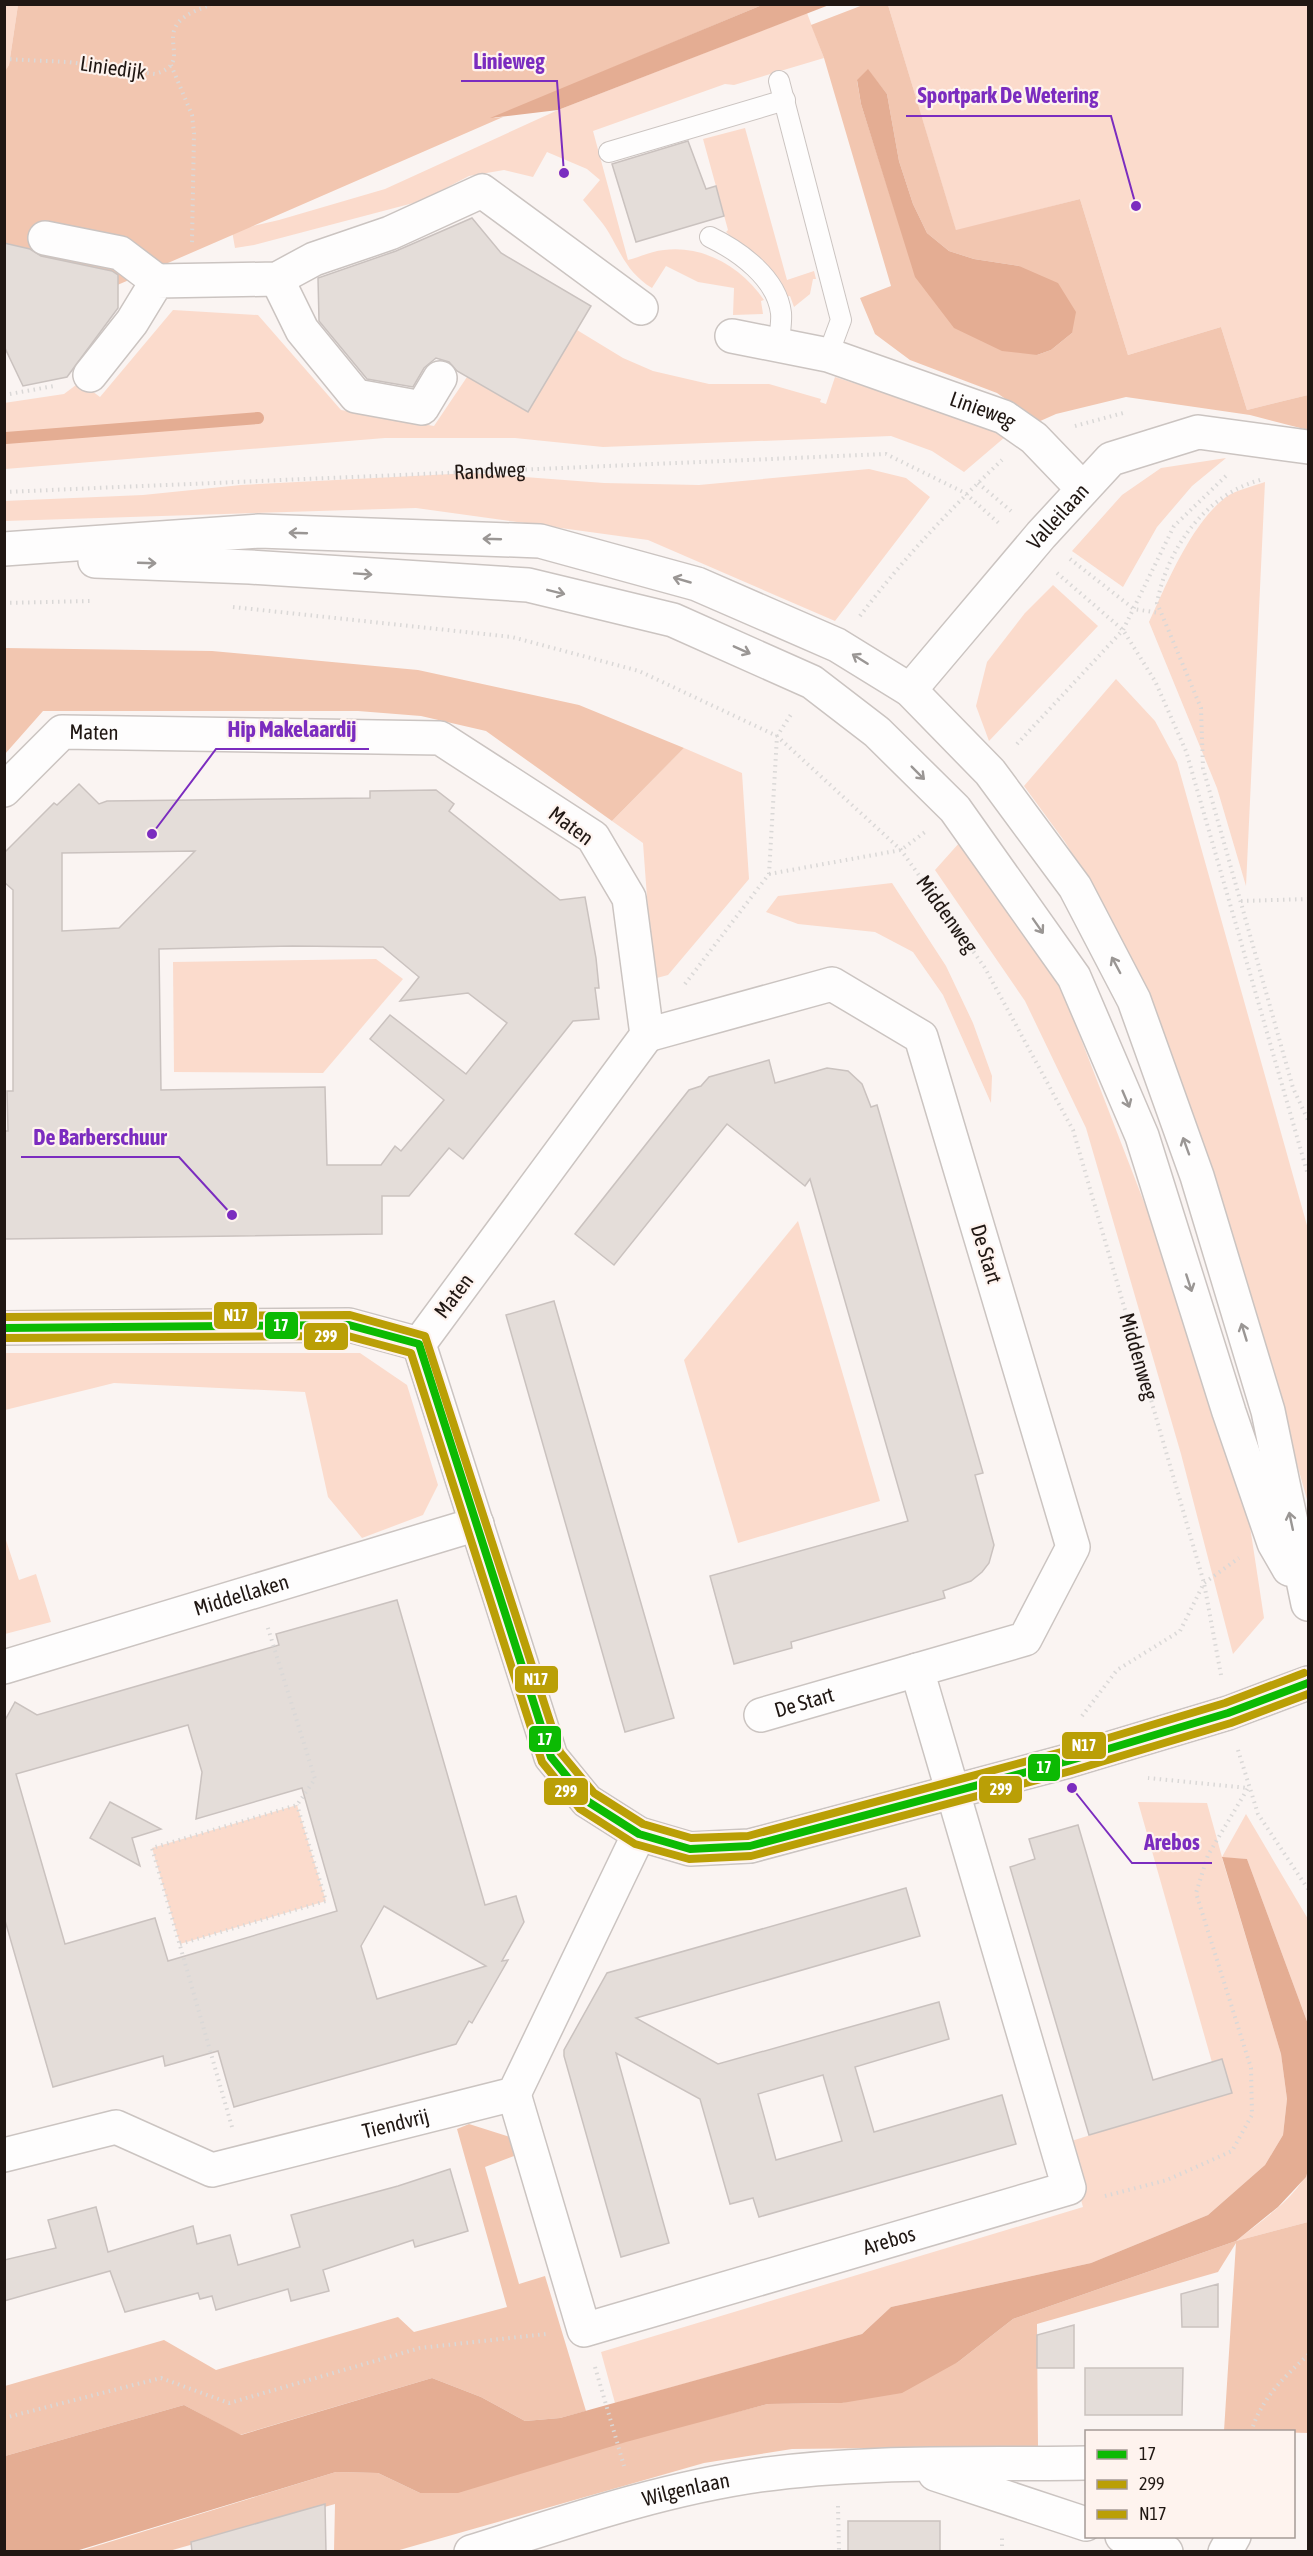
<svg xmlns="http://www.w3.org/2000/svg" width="1313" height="2556" font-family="'Asap Condensed',sans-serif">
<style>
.green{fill:#fbdbcc}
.forest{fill:#f2c6b0;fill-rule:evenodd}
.water{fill:#e4ad93}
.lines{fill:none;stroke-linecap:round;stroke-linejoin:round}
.stream{stroke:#e4ad93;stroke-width:12}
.building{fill:#e4ddd9;stroke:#cac2bf;stroke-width:1.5;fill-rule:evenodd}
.lane-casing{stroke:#cbc4c1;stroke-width:22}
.street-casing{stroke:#cbc4c1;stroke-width:36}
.secondary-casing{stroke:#cbc4c1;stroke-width:36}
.path{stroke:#dad8d7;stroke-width:4;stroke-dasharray:1.5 4.5;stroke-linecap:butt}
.lane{stroke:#fefdfd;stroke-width:20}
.street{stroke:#fefdfd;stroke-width:33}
.secondary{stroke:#fefdfd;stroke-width:33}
.bus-1-casing{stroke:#fef3ee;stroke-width:12}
.bus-2-casing{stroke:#fef3ee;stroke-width:12}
.bus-3-casing{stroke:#fef3ee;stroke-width:12}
.bus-1{stroke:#0cba03;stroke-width:8}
.bus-2{stroke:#ba9f06;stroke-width:8}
.bus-3{stroke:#ba9f06;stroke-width:8}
.oneway{stroke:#9a9694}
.labels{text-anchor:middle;stroke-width:4.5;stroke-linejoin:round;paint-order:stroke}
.street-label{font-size:21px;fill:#201713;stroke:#fef3ee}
.leader{fill:none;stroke:#7b2cbf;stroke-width:2}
.callout-dot{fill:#7b2cbf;stroke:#fef3ee;stroke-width:2}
.callout-label{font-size:22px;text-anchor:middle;font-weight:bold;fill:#7b2cbf;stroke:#fef3ee;stroke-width:4.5;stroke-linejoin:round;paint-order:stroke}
.line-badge{stroke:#fef3ee;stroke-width:2}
.badge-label{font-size:16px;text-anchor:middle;font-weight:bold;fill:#fff}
</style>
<rect width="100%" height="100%" fill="#faf4f2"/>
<g class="green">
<polygon points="5,5 18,5 9,65 5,73"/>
<polygon points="888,5 1308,5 1308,395 1247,410 1221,327 1128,355 1080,199 956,231"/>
<path d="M807,13L824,58L734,85L725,84L593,131L628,260C640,257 652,251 664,250C705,245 742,268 764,300L761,301L763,314L733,315L734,288L698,282L666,266L652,288C629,274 622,256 609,233C602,221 592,211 583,200L600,180L587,169L547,152L533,177L504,170L469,176L421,201L254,245L235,248L232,231L279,220L385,189L558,110Z"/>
<polygon points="745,128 787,280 814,271 816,279 813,279 810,294 794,307 790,296 786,297 776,278 726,232 728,230 703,139"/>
<polygon points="173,310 258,315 341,410 434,426 467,377 528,412 577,330 623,358 653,371 709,384 769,384 821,399 820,402 826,404 835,377 981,424 1005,437 964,472 932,451 891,436 603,447 515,438 385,438 5,469 4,403 64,394 80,382 100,397"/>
<polygon points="1226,458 1192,486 1157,527 1123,587 1072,551 1122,495 1161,468"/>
<polygon points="869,469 906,478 930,497 835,621 648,540 416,508 5,521 4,501 143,495 241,485 471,473 604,483 699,485"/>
<path d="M1265,482L1246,886L1217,788L1149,622C1167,583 1191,524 1226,497C1236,490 1254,486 1265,482Z"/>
<polygon points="1053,585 1098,626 989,741 976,706 987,662 1025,613"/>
<polygon points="1116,679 1155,721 1177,762 1308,1229 1308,1503 1243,1273 1145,989 1108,912 1065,842 1024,786"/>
<polygon points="684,748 742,773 749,879 668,975 653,979 643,843 612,821"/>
<polygon points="960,842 1059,982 1154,1228 1249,1520 1264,1618 1233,1654 1181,1454 1086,1128 1025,1001 935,870"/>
<polygon points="892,883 946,966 973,1023 992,1076 991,1103 943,995 913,952 875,932 798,924 766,912 778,896"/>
<polygon points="376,959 403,979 323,1073 174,1072 173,962"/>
<polygon points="798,1221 880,1501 738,1543 684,1360"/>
<polygon points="4,1353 360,1353 407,1385 438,1485 423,1515 362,1538 328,1497 305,1392 114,1383 5,1410"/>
<polygon points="4,1534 19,1580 36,1574 51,1622 5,1634"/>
<polygon points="1138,1802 1207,1803 1222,1857 1246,1814 1308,1919 1308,2024 1247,1859 1222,1858 1281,2054 1287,2099 1283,2135 1265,2165 1208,2215 1091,2263 891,2307 862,2334 615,2403 601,2352 1083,2207 1065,2143 1221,2094"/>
<polygon points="297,1805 326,1901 180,1944 152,1848"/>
<path d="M1308,2170V2222L1236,2241C1260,2221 1296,2199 1308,2170Z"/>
</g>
<g class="forest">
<polygon points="18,5 762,5 493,118 503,117 5,334 4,73 9,65"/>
<path d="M863,5H888L956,230L1080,199L1128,355L1221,327L1247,410L1308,395V430L1250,415L1126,397L1056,414L1038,422L997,393L910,360L875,334L860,298L891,286L824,58L811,25ZM868,70L887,94L899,161L913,204L927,233L949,251L974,259L1019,266L1072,333L1051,350L1037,355L916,277L861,104L857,81Z"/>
<polygon points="5,648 212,651 418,670 579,705 684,748 612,821 486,731 421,716 358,711 43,711 5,754"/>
<polygon points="469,2124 510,2137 514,2156 485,2167 519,2284 545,2276 586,2411 560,2418 525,2421 481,2397 432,2378 240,2435 184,2405 5,2456 5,2386 164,2340 216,2370 398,2317 414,2332 507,2307 457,2129"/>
<polygon points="1308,2222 1308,2433 1224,2431 1236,2243 1218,2272 1037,2324 1038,2446 792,2449 704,2463 396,2551 334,2551 335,2504 169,2551 77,2552 336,2472 378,2473 420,2493 768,2404 842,2403 958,2362 1013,2319 1236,2241"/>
</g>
<g class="water">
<polygon points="762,5 829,5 558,110 490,118"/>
<polygon points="868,69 887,94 899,161 913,204 927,233 949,251 974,259 1019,266 1058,283 1076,312 1072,333 1051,350 1037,355 1002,351 954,328 915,277 861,104 857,80"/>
<polygon points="1222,1857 1247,1859 1308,2024 1308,2170 1306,2177 1278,2207 1236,2241 1013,2319 958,2362 902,2393 842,2403 768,2404 626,2442 458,2493 420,2493 378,2473 336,2472 76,2551 5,2551 5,2456 184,2405 241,2435 432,2378 481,2397 525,2421 560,2418 862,2334 891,2307 1091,2263 1208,2215 1265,2165 1283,2135 1287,2099 1281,2054"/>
</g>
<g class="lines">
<polyline class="stream" points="6,438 258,418"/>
</g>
<g class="building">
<polygon points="688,141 706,189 716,186 724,216 636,242 612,164"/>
<polygon points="472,218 501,253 591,306 528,412 457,371 449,362 436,358 424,368 413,387 367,379 319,321 318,278 396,251"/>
<polygon points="4,243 30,249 41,256 112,271 118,275 118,308 67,377 23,386 4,346"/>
<path d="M79,784L99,804L107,801L370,798V791L436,790L454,804L449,811L560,900L585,897L596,958L599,988H595L599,1019L573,1021L463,1159L449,1148L409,1196H382V1234L4,1239V1131H8L7,1091H13V890L4,882V853L54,803L57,805ZM195,851L119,928L62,931V853ZM293,946L383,947L419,977L400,1001L468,993L507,1023L466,1074L390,1015L370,1039L444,1100L401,1151L395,1146L381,1165H327L325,1087L161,1090L159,949Z"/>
<polygon points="769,1060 775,1083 827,1068 848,1071 862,1084 871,1107 877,1105 983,1473 975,1475 994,1545 989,1563 982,1572 971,1581 943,1591 945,1598 791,1642 792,1648 734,1664 710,1576 908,1521 810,1179 805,1186 727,1124 614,1265 575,1234 689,1090 701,1086 709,1077"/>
<polygon points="554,1301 674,1718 625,1732 506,1315"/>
<path d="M397,1600L485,1905L516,1896L524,1922L502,1961L508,1960L472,2023L469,2021L456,2044L234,2107L218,2051L165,2066L163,2056L53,2087L4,1917V1722L15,1702L37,1715L279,1645L276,1634ZM188,1725L202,1772L196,1819L302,1788L337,1911L168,1961L155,1918L65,1944L16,1774ZM384,1906L486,1966L377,1999L361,1946Z"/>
<polygon points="110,1802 161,1829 132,1838 140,1866 90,1838"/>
<polygon points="1078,1825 1153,2080 1222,2059 1232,2093 1089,2135 1010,1867 1035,1859 1029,1839"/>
<path d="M906,1888L920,1936L636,2018L718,2064L939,2002L949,2039L855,2067L874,2132L1002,2095L1016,2144L759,2217L753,2198L730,2204L700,2099L616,2053L669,2243L621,2257L564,2056V2050L607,1973ZM823,2075L842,2141L776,2160L758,2094Z"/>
<polygon points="450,2169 468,2231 415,2247 413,2240 323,2270 329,2291 291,2301 288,2289 216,2310 212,2296 200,2299 198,2293 125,2312 110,2271 4,2301 4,2260 56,2248 48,2220 96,2207 108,2252 193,2226 197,2244 230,2235 238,2265 300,2247 291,2215 398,2186"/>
<polygon points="1218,2284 1218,2327 1182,2327 1181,2294"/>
<polygon points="1074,2325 1074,2368 1037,2368 1037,2335"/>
<polygon points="1085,2368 1183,2368 1182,2415 1085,2415"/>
<polygon points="325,2504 326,2552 192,2552 191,2542"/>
<rect x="848" y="2521" width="92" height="31"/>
</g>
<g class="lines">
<defs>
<g id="lane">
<polyline points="779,81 841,320 828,355"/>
<polyline points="609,152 785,100"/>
<path d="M710,237C739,251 777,278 781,313C782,323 779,335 779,346"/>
</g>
<g id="street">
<polyline points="45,238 120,253 157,281"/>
<polyline points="277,279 302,330 356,396 422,408 440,378"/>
<path id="s3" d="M732,336L828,355L1004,417L1034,438L1083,489"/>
<polyline points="90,375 132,322 157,281 277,279 314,259 390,233 482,191 641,308"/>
<path id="s4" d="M910,690L1041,535L1111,459L1198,432L1308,447"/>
<path id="s5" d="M4,790L62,732L440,738L593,837L629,898L647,1035L419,1344"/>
<polyline points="4,1328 349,1325 419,1344 551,1757 587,1801 639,1834 690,1849 750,1846 1068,1761 1228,1713 1308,1683"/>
<path id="s6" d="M4,1667L477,1524"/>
<path id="s7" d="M761,1715L917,1670"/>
<path id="s8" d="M514,2094L584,2330L1069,2188L917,1670L1025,1639L1073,1547L921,1037L832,984L647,1035"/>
<path id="s9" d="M4,2155L116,2127L212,2170L514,2094L639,1834"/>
<polyline points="935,2474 1086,2524"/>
<polyline points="1122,2536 1166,2552"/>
<path id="s10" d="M471,2552C566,2522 662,2489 760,2475C868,2460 978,2465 1086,2463"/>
<polyline points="1225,2552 1234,2536"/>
</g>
<g id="secondary">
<polyline points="4,549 259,531 540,541 697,584 837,645 910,690 990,772 1075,887 1134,1000 1197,1176 1268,1411 1308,1604"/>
<polyline points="95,561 250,567 528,585 673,620 812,682 877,732 955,809 1074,977 1142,1136 1229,1412 1274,1543 1289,1569"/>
</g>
</defs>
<use href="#lane" class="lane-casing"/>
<use href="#street" class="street-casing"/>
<use href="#secondary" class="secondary-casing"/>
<g class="path">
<path d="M4,59L68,62L155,74C190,64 163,42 178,23C186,13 201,9 212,4"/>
<polyline points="171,65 192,115 194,133 192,243"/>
<polyline points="4,395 54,386"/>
<polyline points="1075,426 1123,413"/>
<path d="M1260,480C1205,495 1167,549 1157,603L1201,708L1203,768L1293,1088L1308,1120"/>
<polyline points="978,483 1011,511"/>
<path id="s1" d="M4,492L886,454L965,493L1001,525"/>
<polyline points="1070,559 1134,609 1159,613"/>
<polyline points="1057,573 1123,630 1155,681 1186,751 1308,1175"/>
<polyline points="4,603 91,601"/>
<path id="s2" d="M233,607L512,637L639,671L777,736L901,850L985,968L1073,1130L1204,1583L1221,1675"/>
<path d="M860,616C903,559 950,509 1002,460"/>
<polyline points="1017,744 1123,630 1174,526 1228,474"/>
<polyline points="769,874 901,850 925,832"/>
<polyline points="1241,901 1308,899"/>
<polyline points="685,984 769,874 777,736 792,713"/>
<polyline points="1082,1716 1117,1670 1180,1631 1204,1583 1239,1558"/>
<polyline points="1238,1750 1258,1814 1308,1889"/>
<polyline points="180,1944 326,1901 297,1805"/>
<polyline points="232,2127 152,1848 297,1805 315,1779 267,1625"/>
<polyline points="1105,2196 1167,2180 1232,2151 1252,2115 1251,2068 1196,1893 1208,1855 1248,1788 1148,1778"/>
<polyline points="595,2367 624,2466"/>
<polyline points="4,2418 161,2378 229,2403 420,2348 546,2334"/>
<path d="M1251,2432C1261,2399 1284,2377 1308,2355"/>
<polyline points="838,2506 839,2552"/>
<polyline points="1002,2552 1002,2535"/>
</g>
<use href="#lane" class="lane"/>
<use href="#street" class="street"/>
<use href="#secondary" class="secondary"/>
<defs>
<polyline id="bus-1" points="4,1328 349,1325 419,1344 551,1757 587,1801 639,1834 690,1849 750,1846 1068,1761 1228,1713 1308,1683"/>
<polyline id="bus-2" points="4,1338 348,1336 411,1353 542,1762 580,1809 635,1844 689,1859 751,1856 1071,1771 1231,1723 1308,1694"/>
<polyline id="bus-3" points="4,1317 350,1315 425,1336 560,1752 594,1793 643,1824 691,1838 748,1836 1065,1751 1225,1703 1304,1673"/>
</defs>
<use href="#bus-1" class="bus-1-casing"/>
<use href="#bus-2" class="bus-2-casing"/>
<use href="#bus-3" class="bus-3-casing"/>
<use href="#bus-1" class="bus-1"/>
<use href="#bus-2" class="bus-2"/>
<use href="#bus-3" class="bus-3"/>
</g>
<defs><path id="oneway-shaft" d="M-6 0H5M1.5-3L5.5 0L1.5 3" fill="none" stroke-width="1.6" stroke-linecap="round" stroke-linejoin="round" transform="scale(1.5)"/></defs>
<g class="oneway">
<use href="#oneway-shaft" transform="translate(298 533) rotate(-178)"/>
<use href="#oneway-shaft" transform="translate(492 539) rotate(-178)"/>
<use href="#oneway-shaft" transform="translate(147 563) rotate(2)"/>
<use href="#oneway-shaft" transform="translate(363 574) rotate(4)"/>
<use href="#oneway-shaft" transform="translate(682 580) rotate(-164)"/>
<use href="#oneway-shaft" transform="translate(556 592) rotate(14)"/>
<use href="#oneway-shaft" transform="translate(742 650) rotate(24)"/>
<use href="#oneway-shaft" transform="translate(860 659) rotate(-148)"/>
<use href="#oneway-shaft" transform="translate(918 773) rotate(45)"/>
<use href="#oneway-shaft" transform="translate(1038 926) rotate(55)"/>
<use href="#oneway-shaft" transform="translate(1116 965) rotate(-118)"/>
<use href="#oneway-shaft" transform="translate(1126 1099) rotate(67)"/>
<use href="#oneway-shaft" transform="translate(1186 1146) rotate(-110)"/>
<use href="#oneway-shaft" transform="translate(1189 1283) rotate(72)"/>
<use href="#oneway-shaft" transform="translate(1244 1332) rotate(-107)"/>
<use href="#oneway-shaft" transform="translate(1291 1521) rotate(-102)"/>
</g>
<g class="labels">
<g class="street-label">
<text transform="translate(113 68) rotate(8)" y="7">Liniedijk</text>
<text dy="7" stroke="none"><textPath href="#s3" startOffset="262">Linieweg</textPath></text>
<text dy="7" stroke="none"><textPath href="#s1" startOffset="486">Randweg</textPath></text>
<text dy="7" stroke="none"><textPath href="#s4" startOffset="228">Valleilaan</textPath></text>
<text dy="7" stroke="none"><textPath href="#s5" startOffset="114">Maten</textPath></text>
<text transform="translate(571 826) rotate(37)" y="7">Maten</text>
<text dy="7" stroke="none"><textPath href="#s2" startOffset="812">Middenweg</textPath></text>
<text transform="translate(986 1254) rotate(73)" y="7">De Start</text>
<text transform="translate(454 1296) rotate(-53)" y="7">Maten</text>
<text dy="7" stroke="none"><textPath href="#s2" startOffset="1298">Middenweg</textPath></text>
<text dy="7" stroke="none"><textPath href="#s6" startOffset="248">Middellaken</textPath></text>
<text dy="7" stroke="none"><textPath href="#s7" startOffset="45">De Start</textPath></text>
<text dy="7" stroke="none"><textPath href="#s9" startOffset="410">Tiendvrij</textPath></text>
<text dy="7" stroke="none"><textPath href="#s8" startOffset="564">Arebos</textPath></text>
<text dy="7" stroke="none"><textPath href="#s10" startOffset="224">Wilgenlaan</textPath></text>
</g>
</g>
<path class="leader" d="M564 173L557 81H461M1136 206L1111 116H906M152 834L216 749H369M232 1215L179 1157H21M1072 1788L1132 1863H1212"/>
<g class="callout-dot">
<circle cx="564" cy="173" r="6"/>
<circle cx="1136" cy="206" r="6"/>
<circle cx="152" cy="834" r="6"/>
<circle cx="232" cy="1215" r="6"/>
<circle cx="1072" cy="1788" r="6"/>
</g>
<g class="callout-label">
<text x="509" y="69">Linieweg</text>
<text x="1008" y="103">Sportpark De Wetering</text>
<text x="292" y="737">Hip Makelaardij</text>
<text x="100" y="1145">De Barberschuur</text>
<text x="1172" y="1850">Arebos</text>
</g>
<g class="line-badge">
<rect x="213" y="1301" width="45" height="29" rx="6" fill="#ba9f06"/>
<rect x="264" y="1311" width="35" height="29" rx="6" fill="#0cba03"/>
<rect x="303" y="1322" width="46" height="29" rx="6" fill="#ba9f06"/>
<rect x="514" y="1665" width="45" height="29" rx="6" fill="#ba9f06"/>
<rect x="528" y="1725" width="34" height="28" rx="6" fill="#0cba03"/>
<rect x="1061" y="1731" width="46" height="29" rx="6" fill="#ba9f06"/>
<rect x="1027" y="1753" width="34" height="29" rx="6" fill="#0cba03"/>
<rect x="978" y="1775" width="45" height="29" rx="6" fill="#ba9f06"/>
<rect x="543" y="1777" width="46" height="29" rx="6" fill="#ba9f06"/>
</g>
<g class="badge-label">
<text x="236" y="1321">N17</text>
<text x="281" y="1331">17</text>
<text x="326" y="1342">299</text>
<text x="536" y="1685">N17</text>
<text x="545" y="1745">17</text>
<text x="1084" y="1751">N17</text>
<text x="1044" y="1773">17</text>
<text x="1001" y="1795">299</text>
<text x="566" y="1797">299</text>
</g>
<rect width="1313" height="2556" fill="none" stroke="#201713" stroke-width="12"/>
<rect x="1085" y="2430" width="210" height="108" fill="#fef3ee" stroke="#a59b96" stroke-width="1.5"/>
<rect x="1097" y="2450" width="30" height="9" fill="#0cba03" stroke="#a59b96" stroke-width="1.5"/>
<text x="1139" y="2460" font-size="18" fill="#201713">17</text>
<rect x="1097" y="2480" width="30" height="9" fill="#ba9f06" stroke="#a59b96" stroke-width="1.5"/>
<text x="1139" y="2490" font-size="18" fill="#201713">299</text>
<rect x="1097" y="2510" width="30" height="9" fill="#ba9f06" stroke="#a59b96" stroke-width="1.5"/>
<text x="1139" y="2520" font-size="18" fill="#201713">N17</text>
</svg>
